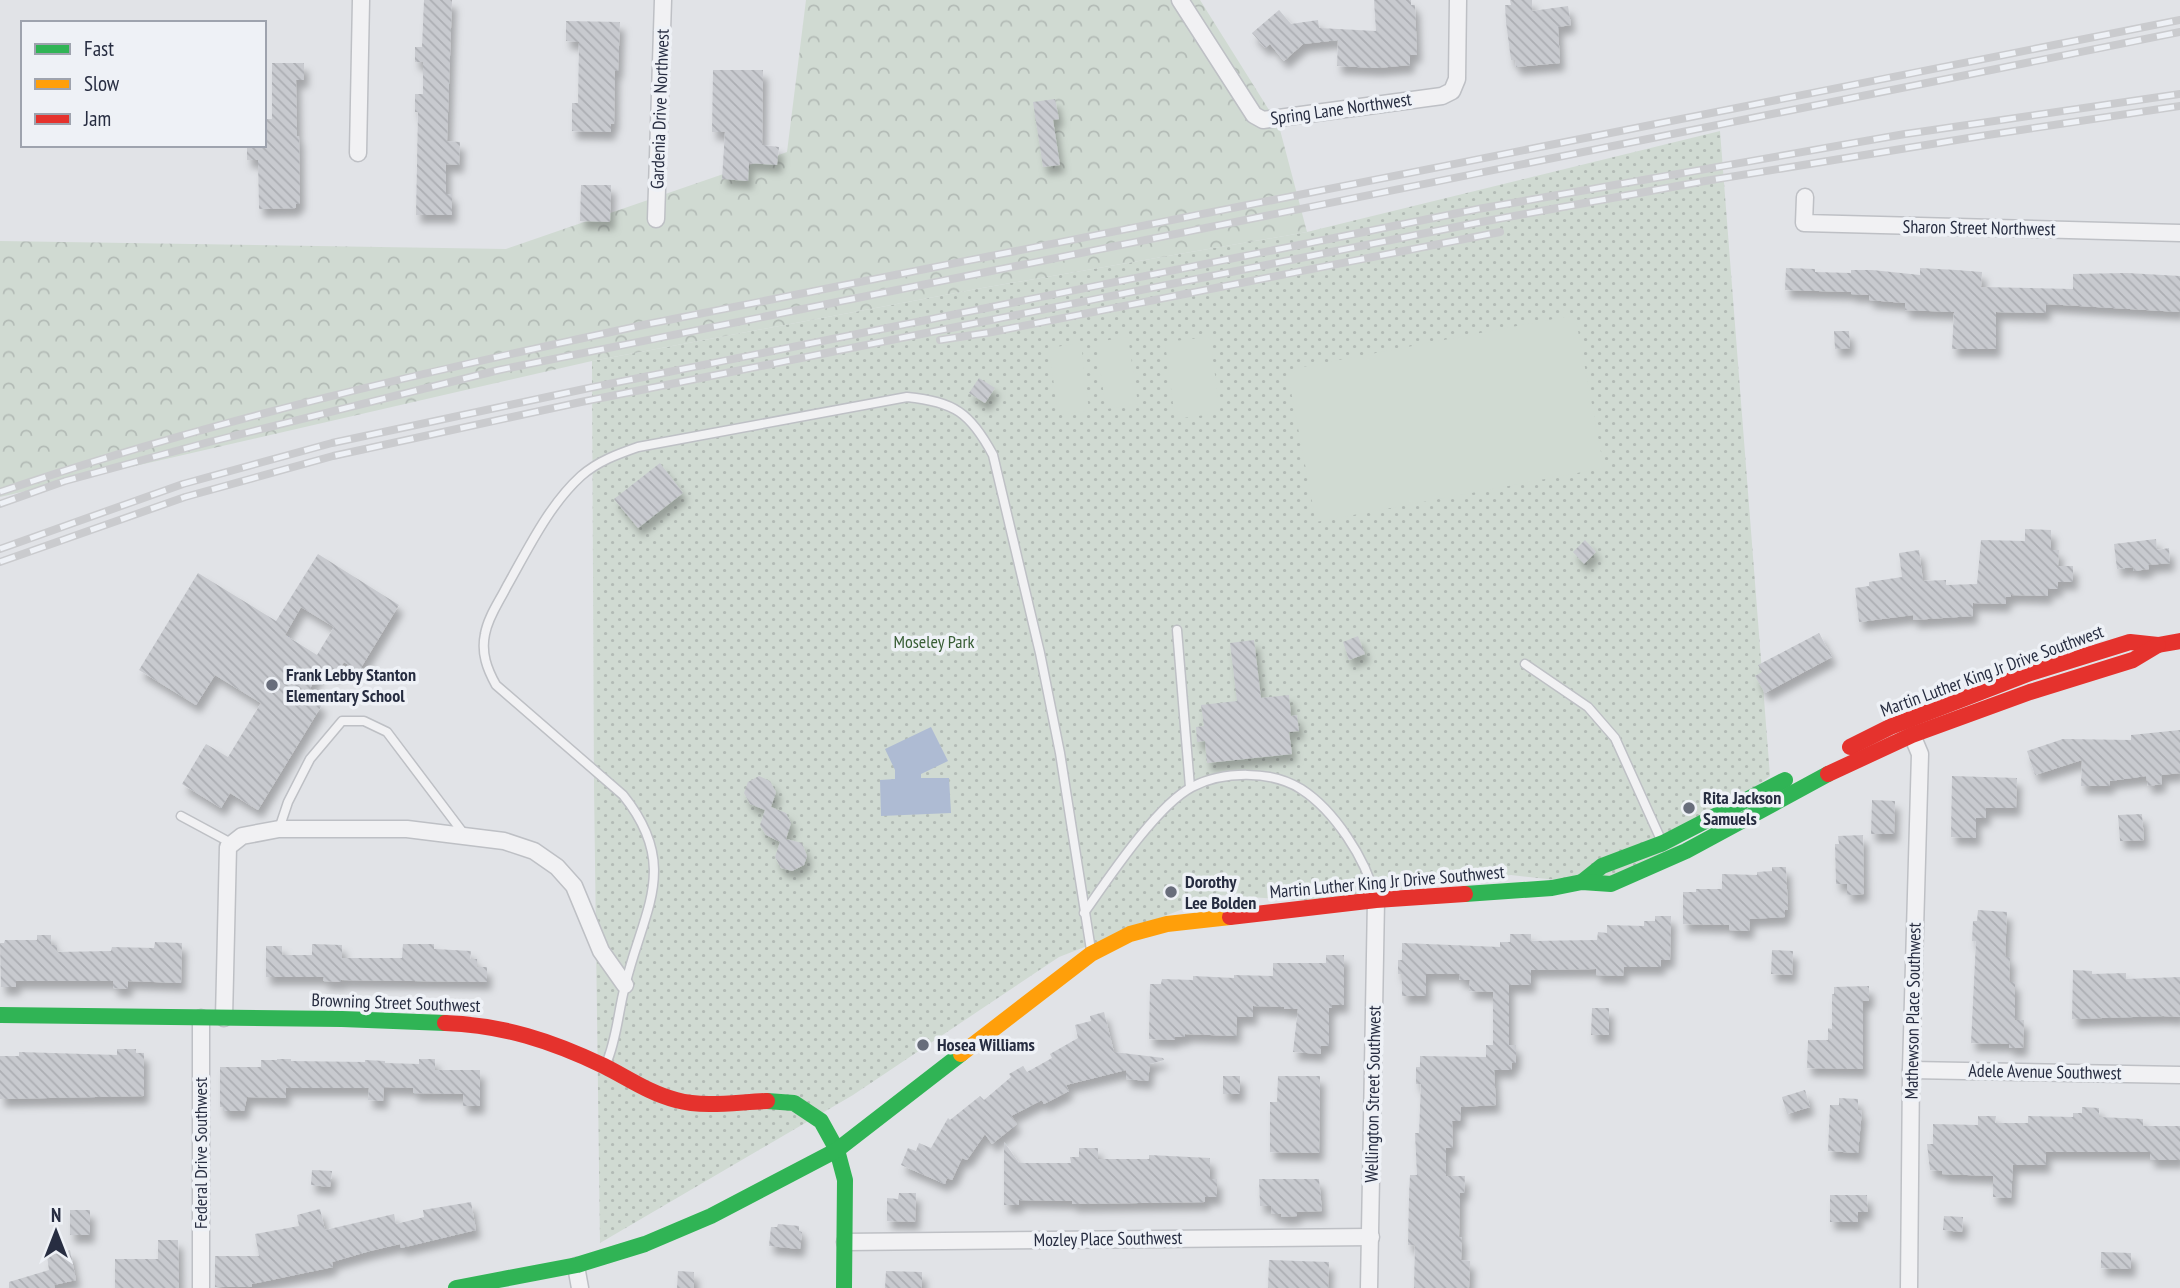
<svg xmlns="http://www.w3.org/2000/svg" width="2180" height="1288" font-family="'PT Sans Narrow',sans-serif">
<style>
.grass{fill:url(#grass-dots)}
.forest{fill:url(#forest-crowns)}
.pitch{fill:#d0dad2}
.water{fill:#aebbd3}
.building{fill:url(#building-back-hatch);fill-rule:evenodd;filter:url(#shadow)}
.lines{fill:none;stroke-linecap:round;stroke-linejoin:round}
.lane-casing{stroke:#bec0c5;stroke-width:11}
.street-casing{stroke:#bec0c5;stroke-width:19}
.lane{stroke:#f1f1f3;stroke-width:8}
.street{stroke:#f1f1f3;stroke-width:16}
.fast{stroke:#30b455;stroke-width:16}
.slow{stroke:#ff9f0a;stroke-width:16}
.jam{stroke:#e5322d;stroke-width:16}
.rail-casing{stroke:#cacbce;stroke-width:8}
.rail{stroke:#eef1f6;stroke-width:5;stroke-dasharray:16;stroke-linecap:butt}
.poi-dot{fill:#686d7b;stroke:#eef1f6;stroke-width:2.5}
.labels{text-anchor:middle;stroke-width:7;stroke-linejoin:round;paint-order:stroke}
.street-label{font-size:18px;fill:#272d41;stroke:#eef1f6}
.park-label{font-size:18px;fill:#375d34;stroke:#eef1f6}
.poi-label{font-size:18px;font-weight:bold;fill:#272d41;stroke:#eef1f6;text-anchor:start}
</style>
<defs>
<pattern id="grass-dots" width="8" height="8" patternUnits="userSpaceOnUse" patternTransform="scale(1.75)"><rect width="8" height="8" fill="#d0dad2"/><path d="M2 2h.1M6 6h.1" fill="none" stroke="#b3bbb6" stroke-width="1.8" stroke-linecap="round"/></pattern>
<pattern id="forest-crowns" width="20" height="18" patternUnits="userSpaceOnUse" patternTransform="scale(1.75)"><rect width="20" height="18" fill="#d0dad2"/><path d="M2 6a3 3 0 1 1 6 0M12 15a3 3 0 1 1 6 0" fill="none" stroke="#b3bbb6"/></pattern>
<pattern id="building-back-hatch" width="6" height="6" patternUnits="userSpaceOnUse" patternTransform="scale(1.75)"><rect width="6" height="6" fill="#c8cacf"/><path d="M-1 5l2 2M0 0l6 6M5-1l2 2" fill="none" stroke="#acaeb3"/></pattern>
<filter id="shadow"><feDropShadow dx="4.5" dy="8" stdDeviation="3.5" flood-color="#0004"/></filter>
</defs>
<rect width="100%" height="100%" fill="#e1e3e7"/>
<polygon class="grass" points="1720,131 1770,776 1621,887 1511,875 1312,901 1219,895 1059,957 853,1095 600,1243 594,786 592,361 982,288 1307,232"/>
<polygon class="forest" points="806,0 1200,0 1279,126 1307,232 982,288 592,361 0,497 0,241 506,249 787,152"/>
<g class="pitch">
<polygon points="1575,315 1604,468 1316,522 1287,370"/>
<polygon points="1128,337 1138,404 1106,409 1096,342"/>
<polygon points="1210,337 1220,413 1175,419 1165,342"/>
<polygon points="1081,343 1089,411 1058,415 1049,348"/>
</g>
<polygon class="water" points="931,727 948,761 921,774 921,778 949,778 951,813 881,816 880,780 895,779 895,770 885,749"/>
<g class="building">
<polygon points="424,0 452,0 447,141 460,142 459,165 446,164 446,194 452,194 452,215 416,215 418,112 415,112 415,94 423,94 423,62 415,62 415,47 422,47"/>
<polygon points="1374,0 1411,0 1411,5 1415,5 1417,55 1410,55 1410,65 1377,68 1337,66 1338,40 1303,44 1284,61 1270,44 1265,48 1252,33 1279,10 1291,24 1318,20 1319,28 1376,31"/>
<polygon points="1510,0 1532,0 1532,11 1568,6 1571,25 1558,27 1560,63 1516,67 1515,60 1511,60 1506,22 1505,5 1511,5"/>
<polygon points="566,21 620,22 618,71 615,71 614,124 611,124 611,132 572,131 572,103 578,103 579,42 566,41"/>
<polygon points="272,63 304,63 304,80 296,80 297,136 299,136 300,204 296,204 296,208 259,209 258,160 247,160 247,145 264,145 264,119 272,119"/>
<polygon points="713,70 763,70 762,145 779,147 777,165 749,163 748,181 722,179 725,132 712,132"/>
<polygon points="1055,99 1059,119 1053,120 1060,165 1043,167 1033,102"/>
<polygon points="581,185 611,185 610,222 580,221"/>
<polygon points="1786,268 1815,269 1815,272 1851,273 1851,270 1872,270 1920,275 1920,268 1956,270 1982,272 1981,287 2073,289 2073,274 2127,273 2180,276 2180,312 2046,304 2046,313 1996,312 1996,349 1952,349 1954,312 1905,310 1905,303 1869,300 1869,295 1851,294 1851,292 1785,290"/>
<polygon points="1834,331 1849,331 1850,348 1835,349"/>
<polygon points="979,378 995,388 985,403 969,393"/>
<polygon points="660,463 683,493 638,528 614,499"/>
<polygon points="2025,529 2051,530 2051,550 2059,550 2058,566 2073,566 2073,582 2058,582 2058,589 2048,589 2048,596 2011,595 2011,597 2006,597 2006,604 1973,603 1973,616 1913,620 1913,615 1859,622 1855,588 1869,586 1869,582 1902,577 1899,553 1919,550 1923,581 1946,580 1946,585 1977,584 1981,540 2025,541"/>
<polygon points="2156,539 2157,550 2169,548 2170,563 2148,565 2149,569 2134,571 2133,567 2117,569 2114,544"/>
<polygon points="1585,540 1596,552 1584,564 1573,552"/>
<path d="M318,554L399,605L359,671L344,662L335,675L323,667L306,695L322,705L258,810L230,793L221,808L182,784L206,744L228,757L261,703L215,675L196,705L139,670L198,573L276,621ZM301,607L334,627L317,655L285,635Z"/>
<polygon points="1819,633 1832,657 1765,693 1755,676 1762,672 1758,665"/>
<polygon points="1358,636 1365,654 1349,660 1343,642"/>
<polygon points="1254,640 1261,698 1289,695 1291,716 1297,715 1299,731 1289,732 1292,754 1207,763 1205,741 1197,742 1196,727 1204,726 1201,705 1237,701 1230,643"/>
<polygon points="2180,730 2180,773 2161,775 2162,784 2148,786 2146,776 2110,781 2110,786 2081,786 2082,760 2035,775 2027,751 2063,739 2131,740 2131,735"/>
<polygon points="759,776 770,781 776,792 771,807 786,813 791,823 786,839 802,843 807,856 804,865 792,871 781,868 775,857 780,842 766,835 760,825 765,810 750,804 744,793 748,782"/>
<polygon points="1952,776 2017,778 2016,808 1986,808 1986,818 1976,818 1976,838 1951,837"/>
<polygon points="1872,800 1895,801 1894,834 1871,834"/>
<polygon points="2142,814 2144,840 2120,841 2118,815"/>
<polygon points="1863,835 1864,894 1847,895 1847,884 1836,884 1835,844 1839,844 1838,836"/>
<polygon points="1772,867 1786,867 1788,910 1785,910 1785,917 1750,919 1749,931 1729,930 1729,925 1683,924 1683,892 1696,892 1696,889 1722,889 1722,874 1757,875 1757,872 1772,871"/>
<polygon points="1978,910 2007,912 2005,957 2010,957 2009,982 2015,982 2015,1020 2024,1020 2023,1048 2009,1048 2009,1044 1971,1043 1976,941 1972,941 1973,921 1977,921"/>
<polygon points="1655,916 1671,916 1670,960 1661,960 1661,967 1624,967 1623,976 1596,975 1596,969 1531,970 1531,985 1509,985 1509,1045 1516,1045 1516,1063 1512,1063 1512,1070 1494,1070 1496,1105 1461,1107 1460,1121 1452,1121 1453,1148 1446,1148 1446,1176 1465,1176 1464,1193 1460,1193 1459,1237 1462,1237 1461,1260 1470,1261 1469,1288 1414,1288 1415,1245 1408,1245 1409,1195 1410,1175 1417,1175 1415,1133 1419,1133 1421,1084 1416,1084 1416,1067 1420,1067 1420,1056 1486,1057 1486,1045 1493,1045 1493,992 1469,991 1470,980 1459,980 1460,974 1426,974 1426,996 1402,996 1402,974 1398,974 1398,960 1402,960 1402,943 1500,947 1500,942 1510,942 1510,934 1531,934 1531,941 1597,940 1598,932 1607,933 1607,925 1644,926 1644,921 1655,921"/>
<polygon points="37,935 51,935 51,945 57,945 57,952 111,951 112,947 154,948 155,942 182,943 181,983 128,981 128,989 113,988 113,981 16,981 16,987 1,987 0,943 4,943 5,940 37,940"/>
<polygon points="312,944 342,945 342,958 402,958 403,944 434,944 434,949 471,951 470,959 477,959 477,967 487,967 487,982 341,980 341,982 323,981 324,977 266,977 266,946 282,946 282,955 312,955"/>
<polygon points="1772,950 1793,951 1792,975 1771,974"/>
<polygon points="1326,955 1344,955 1344,1005 1332,1005 1332,1008 1329,1008 1329,1046 1321,1046 1321,1054 1293,1052 1298,1009 1284,1009 1284,1007 1253,1006 1253,1017 1237,1017 1236,1036 1185,1034 1185,1037 1175,1037 1175,1040 1149,1039 1150,984 1161,984 1162,979 1193,980 1193,976 1234,978 1234,975 1273,976 1273,963 1326,963"/>
<polygon points="2073,970 2092,971 2092,974 2126,973 2126,979 2180,977 2180,1017 2163,1016 2072,1019"/>
<polygon points="1869,986 1869,1001 1863,1001 1863,1069 1807,1068 1808,1040 1828,1040 1828,1028 1832,1029 1832,994 1834,994 1834,987"/>
<polygon points="1592,1008 1609,1008 1609,1035 1591,1035"/>
<polygon points="1104,1012 1114,1052 1163,1058 1164,1060 1150,1064 1148,1081 1126,1079 1126,1070 1066,1085 1069,1091 1044,1104 1042,1100 1011,1116 1017,1124 992,1144 985,1134 967,1160 962,1158 952,1180 947,1178 945,1184 901,1165 908,1148 916,1151 919,1143 931,1148 948,1118 950,1120 980,1096 984,1100 1011,1077 1009,1074 1023,1066 1027,1072 1052,1058 1050,1054 1078,1038 1075,1025 1091,1021 1090,1016"/>
<polygon points="117,1049 136,1049 136,1053 144,1053 144,1096 0,1099 0,1056 19,1056 19,1052 117,1055"/>
<polygon points="277,1059 291,1059 291,1061 365,1062 365,1060 385,1061 385,1063 419,1064 419,1059 435,1059 435,1070 480,1070 480,1106 463,1106 463,1094 413,1093 413,1088 384,1087 383,1101 368,1100 369,1088 286,1088 286,1098 247,1097 244,1111 223,1111 223,1107 220,1107 220,1067 261,1067 261,1060 277,1060"/>
<rect x="1223" y="1076" width="17" height="18"/>
<polygon points="1278,1076 1320,1076 1319,1153 1270,1152 1270,1102 1277,1102"/>
<polygon points="1805,1090 1810,1107 1787,1114 1782,1097"/>
<polygon points="1839,1098 1858,1099 1858,1110 1862,1110 1858,1153 1828,1151 1830,1105 1839,1105"/>
<polygon points="2082,1107 2099,1108 2099,1117 2143,1119 2143,1126 2180,1126 2180,1160 2150,1160 2150,1152 2046,1152 2046,1165 2013,1165 2011,1198 1993,1197 1993,1176 1942,1174 1942,1171 1930,1170 1927,1144 1933,1144 1933,1124 1978,1125 1978,1116 1996,1116 1995,1123 2028,1123 2028,1116 2073,1117 2073,1113 2082,1113"/>
<polygon points="1004,1142 1019,1163 1071,1163 1070,1157 1079,1157 1079,1148 1098,1148 1098,1159 1149,1159 1149,1155 1210,1158 1210,1179 1217,1179 1217,1197 1205,1197 1205,1202 1072,1204 1072,1201 1019,1200 1019,1205 1004,1205"/>
<polygon points="312,1170 332,1171 330,1187 311,1185"/>
<polygon points="1259,1179 1319,1179 1322,1211 1297,1212 1297,1216 1281,1217 1281,1214 1272,1214 1271,1206 1260,1206"/>
<polygon points="899,1193 916,1193 915,1222 887,1221 887,1198 898,1199"/>
<polygon points="1830,1195 1867,1195 1868,1212 1858,1212 1858,1222 1830,1222"/>
<polygon points="471,1202 476,1230 401,1248 400,1244 370,1251 332,1262 333,1267 252,1284 252,1287 215,1287 215,1256 259,1256 255,1234 299,1226 297,1215 320,1209 325,1230 394,1214 396,1224 424,1217 423,1210"/>
<rect x="70" y="1210" width="20" height="25"/>
<polygon points="1944,1216 1963,1217 1962,1232 1943,1230"/>
<polygon points="778,1224 799,1226 799,1231 802,1232 800,1249 769,1246 771,1227 777,1227"/>
<polygon points="158,1240 178,1240 179,1288 115,1288 115,1259 158,1259"/>
<polygon points="70,1250 76,1280 54,1285 55,1288 9,1288 9,1282 49,1270 47,1256"/>
<polygon points="2101,1252 2131,1253 2131,1269 2101,1268"/>
<polygon points="1269,1260 1329,1262 1328,1288 1268,1288"/>
<polygon points="678,1271 694,1272 694,1288 677,1288"/>
<polygon points="886,1271 922,1272 922,1288 885,1288"/>
</g>
<g class="lines">
<defs>
<g id="lane">
<polyline points="1177,630 1190,787"/>
<polyline points="1525,664 1588,707 1615,738 1662,842"/>
<polyline points="181,816 233,844"/>
<polyline points="279,829 288,802 310,759 342,721 364,721 387,732 464,834"/>
<path d="M1084,913C1108,879 1157,805 1192,787C1223,771 1271,770 1301,789C1334,810 1366,859 1375,897"/>
<path d="M606,1064C617,1039 618,1012 625,986C643,910 681,867 623,795L496,685C487,669 481,653 485,634C488,617 499,602 507,586C528,549 549,505 581,476C598,461 618,454 638,447L907,397C954,402 970,412 993,455L1040,653L1060,753L1091,950"/>
</g>
<g id="street">
<polyline points="1180,0 1254,115 1263,120 1442,96 1452,91 1457,79 1458,0"/>
<polyline points="358,153 361,0"/>
<polyline points="1805,197 1804,223 2180,233"/>
<polyline points="656,219 663,0"/>
<polyline points="201,1018 201,1288"/>
<polyline points="224,1018 228,847 242,836 279,829 407,829 504,841 534,851 557,867 574,886 601,951 625,985"/>
<polyline points="1911,1070 2180,1075"/>
<polyline points="845,1242 1371,1237"/>
<polyline points="576,1266 580,1288"/>
<polyline points="1369,1288 1376,900"/>
<polyline points="1909,1288 1911,1070 1920,754 1912,735"/>
</g>
</defs>
<use href="#lane" class="lane-casing"/>
<use href="#street" class="street-casing"/>
<use href="#lane" class="lane"/>
<use href="#street" class="street"/>
<g class="fast">
<polyline points="1582,882 1602,866 1663,843 1785,780"/>
<polyline points="1465,894 1552,888 1582,882 1611,884 1686,851 1828,774"/>
<polyline points="0,1015 342,1019 445,1023"/>
<polyline points="767,1101 794,1103 821,1121 837,1150 845,1180 844,1288"/>
<polyline points="456,1288 577,1265 645,1244 711,1216 837,1150 961,1054"/>
</g>
<polyline class="slow" points="961,1054 1091,954 1130,934 1167,924 1230,917"/>
<g class="jam">
<polyline points="1850,747 1890,727 2030,673 2130,642 2158,645 2180,641"/>
<polyline points="1828,774 1912,735 2030,692 2133,660 2158,645"/>
<polyline points="1230,917 1376,900 1465,894"/>
<path d="M445,1023C503,1025 552,1041 604,1066C628,1078 649,1093 676,1100C705,1108 737,1102 767,1101"/>
</g>
<defs>
<g id="rail">
<polyline points="940,340 992,332 1500,232"/>
<path d="M0,492C212,420 429,371 648,324L2180,20"/>
<polyline points="0,504 65,481 209,442 499,370 2180,32"/>
<polyline points="0,549 183,484 332,443 589,388 1478,209 1905,134 2180,94"/>
<polyline points="0,562 185,497 333,456 581,402 1481,222 1705,181 1981,136 2180,106"/>
</g>
</defs>
<use href="#rail" class="rail-casing"/>
<use href="#rail" class="rail"/>
</g>
<g class="poi-dot">
<circle cx="272" cy="685" r="7"/>
<circle cx="1689" cy="808" r="7"/>
<circle cx="1171" cy="892" r="7"/>
<circle cx="923" cy="1045" r="7"/>
</g>
<g class="labels">
<g class="street-label">
<text transform="translate(660 109) rotate(-88)" y="6">Gardenia Drive Northwest</text>
<text transform="translate(1341 109) rotate(-8)" y="6">Spring Lane Northwest</text>
<text transform="translate(1979 228) rotate(1)" y="6">Sharon Street Northwest</text>
<text transform="translate(1992 671) rotate(-20)" y="6">Martin Luther King Jr Drive Southwest</text>
<text transform="translate(1387 882) rotate(-5)" y="6">Martin Luther King Jr Drive Southwest</text>
<text transform="translate(396 1003) rotate(2)" y="6">Browning Street Southwest</text>
<text transform="translate(1913 1011) rotate(-89)" y="6">Mathewson Place Southwest</text>
<text transform="translate(2045 1072) rotate(1)" y="6">Adele Avenue Southwest</text>
<text transform="translate(1373 1094) rotate(-89)" y="6">Wellington Street Southwest</text>
<text transform="translate(201 1153) rotate(-90)" y="6">Federal Drive Southwest</text>
<text transform="translate(1108 1239) rotate(-1)" y="6">Mozley Place Southwest</text>
</g>
<g class="park-label">
<text x="934" y="648">Moseley Park</text>
</g>
<g class="poi-label">
<text x="286" y="681">Frank Lebby Stanton<tspan x="286" dy="21">Elementary School</tspan></text>
<text x="1703" y="804">Rita Jackson<tspan x="1703" dy="21">Samuels</tspan></text>
<text x="1185" y="888">Dorothy<tspan x="1185" dy="21">Lee Bolden</tspan></text>
<text x="937" y="1051">Hosea Williams</text>
</g>
</g>
<rect x="21" y="21" width="245" height="126" fill="#eef1f6" stroke="#9ea3ae" stroke-width="2"/>
<rect x="35" y="44" width="35" height="10" fill="#30b455" stroke="#9ea3ae" stroke-width="2"/>
<text x="84" y="56" font-size="21" fill="#272d41">Fast</text>
<rect x="35" y="79" width="35" height="10" fill="#ff9f0a" stroke="#9ea3ae" stroke-width="2"/>
<text x="84" y="91" font-size="21" fill="#272d41">Slow</text>
<rect x="35" y="114" width="35" height="10" fill="#e5322d" stroke="#9ea3ae" stroke-width="2"/>
<text x="84" y="126" font-size="21" fill="#272d41">Jam</text>
<g transform="translate(56 1232)" stroke="#eef1f6" stroke-width="5" paint-order="stroke">
<path d="M0-5L12 26L0 18L-12 26Z" fill="#272d41"/>
<text y="-10" font-size="19" font-weight="bold" text-anchor="middle" fill="#272d41">N</text>
</g>
</svg>
